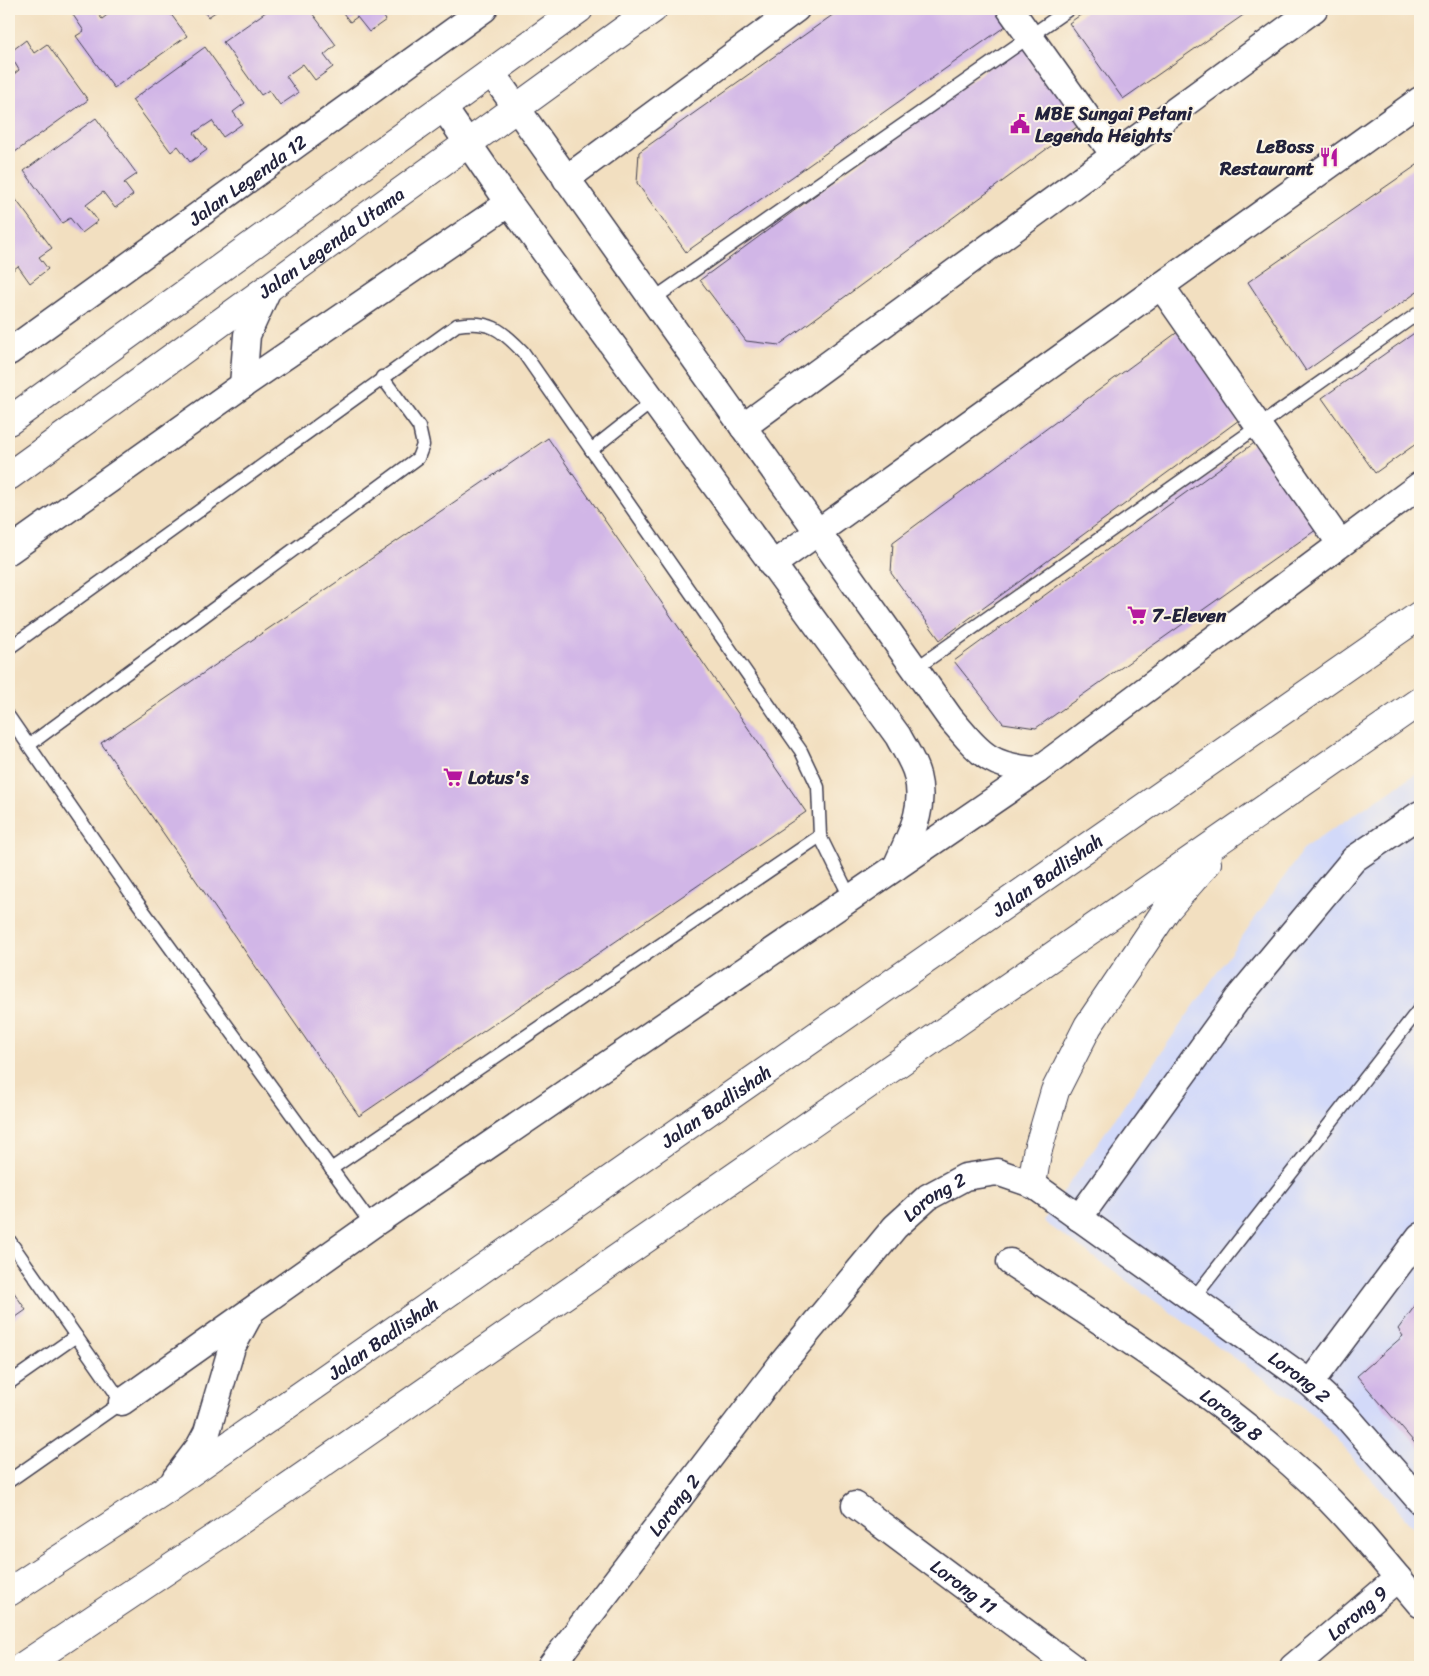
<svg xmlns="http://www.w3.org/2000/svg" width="1429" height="1676" font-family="Sriracha,sans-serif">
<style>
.built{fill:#d2d9f9}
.building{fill:#d1b6e7}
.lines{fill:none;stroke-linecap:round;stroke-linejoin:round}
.lane-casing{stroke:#413e4f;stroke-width:15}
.street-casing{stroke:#413e4f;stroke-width:29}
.secondary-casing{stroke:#413e4f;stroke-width:30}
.primary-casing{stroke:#413e4f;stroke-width:30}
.lane{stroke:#fff;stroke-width:12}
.street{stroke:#fff;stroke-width:26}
.secondary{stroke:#fff;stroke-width:28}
.primary{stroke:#fff;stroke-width:28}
.labels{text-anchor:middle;stroke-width:4;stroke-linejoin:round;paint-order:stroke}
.poi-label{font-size:19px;font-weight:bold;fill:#22223b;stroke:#fcf5e5;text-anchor:start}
.street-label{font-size:19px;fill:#22223b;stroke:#fcf5e5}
</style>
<rect width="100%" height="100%" fill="#fcf5e5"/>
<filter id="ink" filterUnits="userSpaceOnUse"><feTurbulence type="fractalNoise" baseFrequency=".02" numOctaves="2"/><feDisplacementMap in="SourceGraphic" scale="10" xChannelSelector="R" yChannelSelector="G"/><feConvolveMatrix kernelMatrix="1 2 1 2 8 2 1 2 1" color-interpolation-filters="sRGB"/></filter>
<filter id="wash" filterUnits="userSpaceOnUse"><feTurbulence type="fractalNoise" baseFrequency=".0096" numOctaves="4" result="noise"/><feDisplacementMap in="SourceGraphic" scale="20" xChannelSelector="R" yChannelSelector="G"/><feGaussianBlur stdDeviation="1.12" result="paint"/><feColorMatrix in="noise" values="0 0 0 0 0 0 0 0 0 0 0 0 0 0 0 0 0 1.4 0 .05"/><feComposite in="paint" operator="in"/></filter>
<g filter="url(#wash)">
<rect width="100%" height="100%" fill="#f2dfc0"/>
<polygon class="built" points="1420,771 1420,1535 1317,1417 1043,1221 1305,847"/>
<g id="blocks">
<g class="building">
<polygon points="81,9 94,9 102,19 115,9 167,9 187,36 114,88 76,36 84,31 73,15"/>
<polygon points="202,9 220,9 208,17"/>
<polygon points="270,9 309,9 336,45 324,55 333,67 315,80 303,64 286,76 298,93 280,105 269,90 261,95 223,42"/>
<polygon points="340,9 378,9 386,20 369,32 357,17 350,22"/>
<polygon points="841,9 1000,9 1010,23 686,252 637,183 639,152"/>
<polygon points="1089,9 1252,9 1123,99 1069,23"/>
<polygon points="26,40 34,53 47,44 88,100 15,152 9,143 9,78 19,70 9,53"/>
<polygon points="1025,41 1085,121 779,345 746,341 700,280"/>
<polygon points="205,47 245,103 233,112 242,124 223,137 212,121 194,133 207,150 190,162 178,146 171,152 132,100"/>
<polygon points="96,118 137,174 124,183 133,195 115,208 103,192 86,205 98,221 82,233 70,218 62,223 24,171"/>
<polygon points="1420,163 1420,290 1306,371 1248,282"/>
<polygon points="11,193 52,248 39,257 48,269 30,283 18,266 9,273 9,194"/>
<polygon points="1420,329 1420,441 1375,473 1322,398"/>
<polygon points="1179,331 1239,420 940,640 891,573 893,542"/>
<polygon points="548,438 806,812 359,1116 101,743"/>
<polygon points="1257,441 1320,527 1036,728 1003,723 954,661"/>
<polygon points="9,1285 26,1310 9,1322"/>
<polygon points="1420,1299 1420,1449 1357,1376 1403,1336 1398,1329"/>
</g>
</g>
</g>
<g filter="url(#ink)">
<use href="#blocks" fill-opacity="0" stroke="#413e4f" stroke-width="1"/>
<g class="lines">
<defs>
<g id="lane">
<polyline points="652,300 1069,9"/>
<polyline points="591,450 653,401"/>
<path d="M9,648L457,325C490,320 501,329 523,352L801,751L818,787L820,836L850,897"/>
<polyline points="915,669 1420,312"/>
<polyline points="9,717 132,895 372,1225"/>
<polyline points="29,745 418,458 423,445 419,427 382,377"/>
<polyline points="331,1169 820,836"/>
<polyline points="9,1240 122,1402 9,1481"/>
<polyline points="1193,1299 1420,1008"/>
<polyline points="9,1383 76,1336"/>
</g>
<g id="street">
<polyline points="1010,9 1114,155"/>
<path d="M491,72L950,718C981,754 988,767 1038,770"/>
<path d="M443,107L509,203L898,736C904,748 914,762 917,775C926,810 910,835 896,867"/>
<polyline points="566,179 796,9"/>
<polyline points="1161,286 1340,543"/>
<path id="s1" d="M9,352L484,9"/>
<polyline points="243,385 247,335 269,287"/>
<polyline points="743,427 1314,9"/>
<polyline points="9,551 243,385 509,203"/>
<polyline points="772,565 1420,100"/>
<polyline points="1079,1218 1239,997 1354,859 1420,814"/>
<path id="s2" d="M1010,1262C1113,1329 1219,1396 1309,1480C1349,1517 1385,1563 1420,1604"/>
<polyline points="1310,1383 1420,1236"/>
<polyline points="122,1402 372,1225 1038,770 1420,485"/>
<polyline points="175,1479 199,1447 207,1432 232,1347 250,1314"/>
<path id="s3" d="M855,1505L1072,1667"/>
<path id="s4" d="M550,1667L783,1362L895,1227L928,1197L965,1177L997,1172L1032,1184L1310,1383L1346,1416L1420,1501"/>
<path id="s5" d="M1293,1667L1398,1578"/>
</g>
<g id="secondary">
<polyline points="9,421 579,9"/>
<path id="s6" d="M9,476L653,9"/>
</g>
<g id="primary">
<polyline points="1032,1184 1037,1153 1055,1091 1088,1026 1167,909 1207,863"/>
<path id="s7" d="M9,1592L168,1488L1420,615"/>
<polyline points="22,1667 219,1535 1420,701"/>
</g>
</defs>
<use href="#lane" class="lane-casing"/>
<use href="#street" class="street-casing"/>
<use href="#secondary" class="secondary-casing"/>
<use href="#primary" class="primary-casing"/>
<use href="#lane" class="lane"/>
<use href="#street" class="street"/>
<use href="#secondary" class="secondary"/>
<use href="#primary" class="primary"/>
</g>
</g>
<defs>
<symbol id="civic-bare" viewBox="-9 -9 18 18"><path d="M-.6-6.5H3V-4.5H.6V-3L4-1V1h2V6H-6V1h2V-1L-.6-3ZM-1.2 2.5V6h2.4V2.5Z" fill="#b5179e" stroke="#fcf5e5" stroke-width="2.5" paint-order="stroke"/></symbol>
<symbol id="restaurant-bare" viewBox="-9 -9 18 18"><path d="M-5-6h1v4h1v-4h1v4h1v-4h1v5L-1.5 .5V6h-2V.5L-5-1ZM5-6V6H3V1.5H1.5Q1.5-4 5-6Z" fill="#b5179e" stroke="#fcf5e5" stroke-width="2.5" paint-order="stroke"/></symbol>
<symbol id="supermarket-bare" viewBox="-9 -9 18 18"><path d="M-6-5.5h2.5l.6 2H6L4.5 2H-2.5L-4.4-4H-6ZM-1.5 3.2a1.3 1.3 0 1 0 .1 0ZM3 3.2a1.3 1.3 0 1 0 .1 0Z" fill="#b5179e" stroke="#fcf5e5" stroke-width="2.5" paint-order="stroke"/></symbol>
</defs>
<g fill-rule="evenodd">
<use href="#civic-bare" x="1006" y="110" width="28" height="28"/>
<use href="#restaurant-bare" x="1315" y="143" width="28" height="28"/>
<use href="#supermarket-bare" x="1123" y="601" width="28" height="28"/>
<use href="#supermarket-bare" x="439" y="763" width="28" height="28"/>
</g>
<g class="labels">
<g class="poi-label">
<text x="1035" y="120">MBE Sungai Petani<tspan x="1035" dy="22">Legenda Heights</tspan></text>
<text x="1314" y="153" text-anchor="end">LeBoss<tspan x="1314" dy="22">Restaurant</tspan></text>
<text x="1152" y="622">7-Eleven</text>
<text x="468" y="784">Lotus's</text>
</g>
<g class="street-label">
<text dy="7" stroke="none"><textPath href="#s1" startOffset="294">Jalan Legenda 12</textPath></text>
<text dy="7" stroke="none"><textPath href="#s6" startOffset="398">Jalan Legenda Utama</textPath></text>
<text dy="7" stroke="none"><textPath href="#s7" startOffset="1262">Jalan Badlishah</textPath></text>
<text dy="7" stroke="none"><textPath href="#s7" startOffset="858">Jalan Badlishah</textPath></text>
<text dy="7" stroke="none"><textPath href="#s4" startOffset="609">Lorong 2</textPath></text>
<text dy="7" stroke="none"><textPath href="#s7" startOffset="452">Jalan Badlishah</textPath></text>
<text dy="7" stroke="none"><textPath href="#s4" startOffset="1045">Lorong 2</textPath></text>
<text dy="7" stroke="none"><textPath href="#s2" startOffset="269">Lorong 8</textPath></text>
<text dy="7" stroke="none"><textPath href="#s4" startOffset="204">Lorong 2</textPath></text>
<text dy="7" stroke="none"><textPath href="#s3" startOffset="136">Lorong 11</textPath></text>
<text dy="7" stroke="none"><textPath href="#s5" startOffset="84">Lorong 9</textPath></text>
</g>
</g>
<rect width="1429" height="1676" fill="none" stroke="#fcf5e5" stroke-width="30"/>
</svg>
